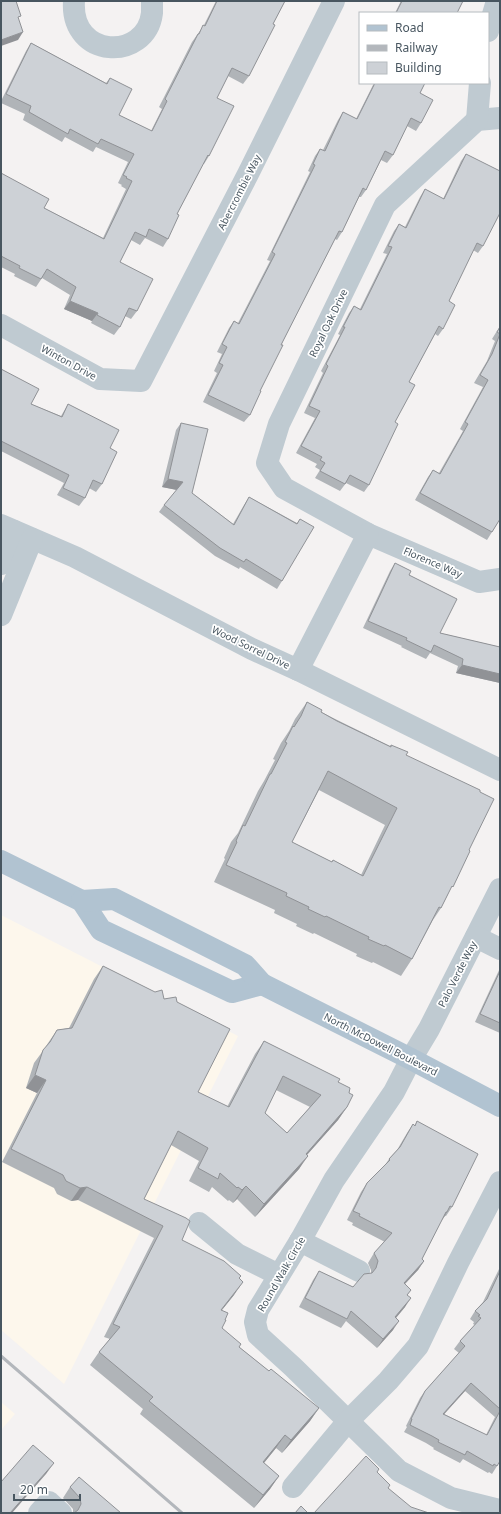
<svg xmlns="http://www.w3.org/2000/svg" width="501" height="1514" font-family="'Noto Sans',sans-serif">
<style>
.commercial{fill:#fdf7ec}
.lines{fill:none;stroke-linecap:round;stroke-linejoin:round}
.minor{stroke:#bfcad1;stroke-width:22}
.major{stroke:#b1c3d1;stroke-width:22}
.rail{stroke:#b3b7bc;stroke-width:3}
.wall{fill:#b0b4b8;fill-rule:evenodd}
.shaded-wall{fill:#909296}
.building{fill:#cdd1d6;stroke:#909296;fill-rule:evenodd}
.labels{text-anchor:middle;stroke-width:3.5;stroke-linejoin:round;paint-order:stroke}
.street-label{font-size:10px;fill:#485660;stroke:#fff}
</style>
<rect width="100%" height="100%" fill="#f4f2f2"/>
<g class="commercial">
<polygon points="1,915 238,1036 64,1384 1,1330"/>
<polygon points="1,1402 15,1414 1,1430"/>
</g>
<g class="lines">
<g class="minor">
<path d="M74,1C70,59 146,62 152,13C152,9 152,5 152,1"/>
<polyline points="488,31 497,1"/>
<polyline points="500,118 477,120 385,205 279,424 267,463 284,488 368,534 479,582 500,579"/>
<polyline points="477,120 480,83"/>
<polyline points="1,325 100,379 141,381 248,174 334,1"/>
<polyline points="1,525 75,557 252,649 298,670 500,770"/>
<polyline points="1,564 6,554 14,531"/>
<polyline points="1,615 32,539"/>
<polyline points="298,670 368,534"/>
<polyline points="500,889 429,1029 411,1059 394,1092 334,1180 300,1241 258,1310 255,1322 258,1335 293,1367 399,1471 451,1498 500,1510"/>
<polyline points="476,937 500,949"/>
<polyline points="199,1223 237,1254 279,1275"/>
<polyline points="300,1241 359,1271"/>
<polyline points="293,1487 348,1421 388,1381 418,1346 458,1263 500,1182"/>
<polyline points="39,1513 49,1502 61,1513"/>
</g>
<g class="major">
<polyline points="1,861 82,901 101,930 232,992 262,984"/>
<polyline points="82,901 114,899 245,965 262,984 411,1059 500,1106"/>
</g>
<polyline class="rail" points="1,1356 182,1513"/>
</g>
<g class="wall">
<polygon points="216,1 285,1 273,24 249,76 243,84 228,76 217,98 209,156 204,164 203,164 177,214 168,239 163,247 145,238 140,245 131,240 120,262 137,311 131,319 125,316 120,327 114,335 91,323 92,321 64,309 70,295 42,278 36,287 14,276 15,274 1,267 1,173 44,208 103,238 126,189 121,186 122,185 118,183 128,162 96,147 93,152 65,137 62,142 23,120 25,114 1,103 1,101 26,51 31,43 106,83 110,78 119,115 151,131 162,109 159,107 192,42 204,25"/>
<polygon points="401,1 463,1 457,13 395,13"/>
<polygon points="374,83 425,83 420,93 421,123 416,131 407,126 393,155 387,163 381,160 366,190 361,197 359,197 342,232 337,240 335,239 281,345 260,391 250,415 244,422 203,402 217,373 214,371 222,354 217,352 229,328 234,321 238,323 270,261 267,260 310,172 308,171 315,156 320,149 323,150 338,120 343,112 356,119"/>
<polygon points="466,154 483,246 478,253 473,250 449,301 443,329 438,336 435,334 409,382 395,422 369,485 364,492 346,483 340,491 315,478 320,470 315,467 317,464 296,453 315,418 304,413 323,373 321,371 340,335 338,334 349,313 354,306 360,309 387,254 383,253 394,231 399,224 405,227 420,197 425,189 443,199 461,161"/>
<polygon points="500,326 500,519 492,532 487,540 415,500 428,477 433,470 439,473 463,431 460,429 483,387 474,383 487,361 495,341 492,339"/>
<polygon points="1,369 31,404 61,416 68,404 110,448 102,484 96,492 89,488 85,498 79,506 57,495 64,483 1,451"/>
<polygon points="181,423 192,493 233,524 244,505 249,497 297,523 300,519 282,581 277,589 240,567 239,569 215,556 159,512 164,505 177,490 162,487 176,430"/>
<polygon points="395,563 409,575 440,633 500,647 500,683 456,673 458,666 430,653 426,659 401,647 402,646 363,628 390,571"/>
<path d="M307,702L321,712L390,746L391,745L406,755L448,894L441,908L433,920L412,959L401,976L373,962L372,963L356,956L357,954L314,933L313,934L296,926L297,924L274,913L275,910L214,882L225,859L224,858L231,842L238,833L258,791L264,781L275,760L273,759L281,743L289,731L295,719ZM319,790L385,825L361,875L333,860L332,862L292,842Z"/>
<path d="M103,966L164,999L177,1002L198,1092L227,1107L255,1054L264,1041L338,1082L349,1093L347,1107L338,1120L307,1155L299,1169L255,1217L237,1199L233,1203L229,1200L228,1201L212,1187L209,1192L189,1181L199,1161L171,1145L144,1199L182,1240L241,1276L239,1278L234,1295L222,1310L225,1320L222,1328L239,1347L269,1371L319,1408L310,1421L282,1453L276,1448L264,1463L279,1476L270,1489L254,1508L140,1414L143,1409L90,1365L99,1352L110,1339L104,1337L154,1238L78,1200L71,1201L57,1194L54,1188L2,1162L37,1093L26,1088L34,1063L45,1048L48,1043L57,1030L69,1028L94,979ZM276,1090L310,1107L287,1133L265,1113Z"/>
<polygon points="500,968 500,1033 475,1022"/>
<polygon points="417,1121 452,1207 446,1216 445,1216 441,1221 422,1259 424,1261 418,1270 405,1284 411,1290 407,1295 405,1307 396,1318 393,1330 377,1348 346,1321 341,1328 299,1307 313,1280 319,1271 353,1287 371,1273 371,1270 368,1263 374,1253 385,1242 352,1225 353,1223 347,1220 361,1192 367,1183 385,1165 389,1159 397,1150 407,1133 413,1124 415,1125"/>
<path d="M500,1267V1461L497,1466L492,1474L489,1472L488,1473L463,1459L460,1463L433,1449L434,1448L426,1443L404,1432L407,1427L406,1426L420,1398L425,1391L459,1353L454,1349L460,1341L475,1325L473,1324L474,1322L470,1319L475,1311L483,1302ZM465,1391L495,1417L486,1435L444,1414Z"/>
<polygon points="70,1487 121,1513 73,1513 73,1509 63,1498"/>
</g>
<g class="shaded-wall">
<polygon points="23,32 18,40 1,46 1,40"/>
<polygon points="70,301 98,313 92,321 64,309"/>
<polygon points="168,479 183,482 177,490 162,487"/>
<polygon points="462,665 500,674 500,683 456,673"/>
<polygon points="35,1075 46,1080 37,1093 26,1088"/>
<polygon points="347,1107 338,1120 296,1167 306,1154"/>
<polygon points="308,1156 299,1169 255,1217 264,1204"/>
<polygon points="246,1186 237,1199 233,1203 242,1190"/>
<polygon points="87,1187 78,1200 71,1201 80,1188"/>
<polygon points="446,1212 447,1212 441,1222"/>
<polygon points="424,1261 418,1270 397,1292 404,1283"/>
<polygon points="243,1282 234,1295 212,1322 221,1310"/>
<polygon points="411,1298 405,1307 389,1326 395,1317"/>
<polygon points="399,1321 393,1330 377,1348 383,1339"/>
<polygon points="471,1383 465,1391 438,1421 443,1414"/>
<polygon points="319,1408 310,1421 282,1453 291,1440"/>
<polygon points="285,1435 276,1448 254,1475 263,1462"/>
<polygon points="54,1463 46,1474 12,1513 10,1513"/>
<polygon points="279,1476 270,1489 254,1508 263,1495"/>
</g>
<g class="building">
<polygon points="1,1 16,1 21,16 18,17 23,32 1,40"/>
<polygon points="217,1 285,1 273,24 275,25 249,76 232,68 217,98 234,106 209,156 208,155 177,214 179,215 168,239 149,229 146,237 135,232 120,262 153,279 137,311 129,308 120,327 97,315 98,313 70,301 76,287 47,269 41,279 19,268 20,266 1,256 1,173 49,199 44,208 104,239 132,181 126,178 127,177 123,175 134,154 101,139 98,144 70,129 68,134 29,112 31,106 6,94 31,43 107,84 110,78 132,89 119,115 152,131 167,101 165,99 198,34 199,34 203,25 205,26"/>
<polygon points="402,1 463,1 457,13 396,13"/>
<polygon points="375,83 425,83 420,93 433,100 421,123 411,118 393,155 385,151 366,190 363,188 342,232 339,231 281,345 283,345 260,391 261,391 250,415 208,395 223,365 219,363 227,347 222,344 234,321 239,324 275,254 272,252 315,165 313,164 320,149 325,151 343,112 357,119"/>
<polygon points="466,154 500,171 500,213 483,246 477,243 449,301 455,305 443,329 439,326 409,382 415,385 395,422 398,424 369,485 350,475 345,484 320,471 325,463 320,460 322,457 301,446 320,411 309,406 328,366 326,364 345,327 343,327 354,306 361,310 392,247 388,246 399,224 406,228 425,189 444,199"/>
<polygon points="500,327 500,334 497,332"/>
<polygon points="500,334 500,519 492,532 420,493 433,470 440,474 468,424 465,422 488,380 480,375 492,354"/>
<polygon points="1,369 39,389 31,404 62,417 68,404 119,430 110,448 117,452 102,484 93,480 85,498 63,488 69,475 1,441"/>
<polygon points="181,423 208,429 192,493 234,525 249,497 297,524 300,519 314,527 282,581 246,559 244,562 220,548 164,505 183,482 168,479"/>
<polygon points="395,563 411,571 409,575 457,599 440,633 500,647 500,674 462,665 463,659 434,645 431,652 406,640 407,638 368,621"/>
<path d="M307,702L322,710L321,712L337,721L391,747V745L408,752L406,755L480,790V792L494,799L469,850L470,851L453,887L452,886L441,908L439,907L412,959L385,945L384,946L368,939L369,937L326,916L325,917L308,909L309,907L286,896L287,893L226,865L237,842L236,841L243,825L245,826L270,774H271L287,743L285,742L293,726L294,727L301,716ZM328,771L397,808L363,876L333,860L332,862L292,842Z"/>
<path d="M103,966L155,992L162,990L164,999L176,997L177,1002L230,1029L198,1092L229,1107L264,1041L340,1079L338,1082L350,1088L349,1093L353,1095L347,1107L306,1154L308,1156L264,1204L246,1186L242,1190L238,1187L237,1188L220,1173L218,1179L198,1168L208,1148L178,1131L144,1199L186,1218L190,1221L182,1240L224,1261L241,1276L239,1278L243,1282L221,1310L228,1313L225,1320H226L222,1328L241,1344L239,1347L269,1371L271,1369L319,1408L291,1440L285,1435L263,1462L279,1476L263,1495L149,1401L153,1397L99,1352L120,1327L113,1324L163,1226L87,1187L80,1188L66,1181L63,1175L11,1149L46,1080L35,1075L43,1050L50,1042L57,1030L72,1028ZM283,1076L321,1095L287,1133L265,1113Z"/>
<polygon points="500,971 500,1023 480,1014"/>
<polygon points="417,1121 478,1154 452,1207 450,1206 447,1212 446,1212 422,1259 424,1261 404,1283 411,1290 407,1295 411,1298 395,1317 399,1321 383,1339 351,1311 347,1319 305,1298 319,1271 353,1287 364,1274 372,1273 376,1268 378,1261 374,1253 392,1233 359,1216 360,1214 353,1211 367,1183 390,1160 389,1159 400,1147 413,1124 415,1126"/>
<polygon points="500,1271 500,1409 471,1383 443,1414 487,1435 500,1411 500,1461 497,1466 494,1464 493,1466 467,1451 465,1455 438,1442 439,1440 432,1436 410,1425 412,1419 411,1419 425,1391 465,1346 460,1341 481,1318 478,1316 480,1315 475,1311 487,1299"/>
<polygon points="33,1445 54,1463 10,1513 1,1513 1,1482"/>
<polygon points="366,1456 379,1469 377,1472 390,1485 388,1488 411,1507 429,1513 314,1513"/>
<polygon points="79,1477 121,1513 74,1513 78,1510 81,1504 80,1498 70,1487"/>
<polygon points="301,1506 308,1513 295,1513"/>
</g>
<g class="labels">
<g class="street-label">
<text transform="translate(239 192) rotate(-63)" y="4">Abercrombie Way</text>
<text transform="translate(328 323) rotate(-64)" y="4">Royal Oak Drive</text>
<text transform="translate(69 362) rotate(29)" y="4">Winton Drive</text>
<text transform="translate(433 562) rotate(23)" y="4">Florence Way</text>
<text transform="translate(251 647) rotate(26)" y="4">Wood Sorrel Drive</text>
<text transform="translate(457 974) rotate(-63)" y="4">Palo Verde Way</text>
<text transform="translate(381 1044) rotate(27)" y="4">North McDowell Boulevard</text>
<text transform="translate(281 1274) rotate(-60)" y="4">Round Walk Circle</text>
</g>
</g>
<rect width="501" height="1514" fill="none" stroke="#485660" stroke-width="4"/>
<rect x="359" y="12" width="130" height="72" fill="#ffffff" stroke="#b6bbbf"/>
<rect x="367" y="25" width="20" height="6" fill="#b1c3d1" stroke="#b6bbbf"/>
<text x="395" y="32" font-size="12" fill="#485660">Road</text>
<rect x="367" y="45" width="20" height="6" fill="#b3b7bc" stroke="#b6bbbf"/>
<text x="395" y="52" font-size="12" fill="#485660">Railway</text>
<rect x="367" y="62" width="20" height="12" fill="#cdd1d6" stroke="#b6bbbf"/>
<text x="395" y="72" font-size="12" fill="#485660">Building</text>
<path d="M14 1494v6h66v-6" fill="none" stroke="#485660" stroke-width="2"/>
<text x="20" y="1494" font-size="12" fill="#485660" stroke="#ffffff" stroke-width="3" paint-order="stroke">20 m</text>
</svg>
